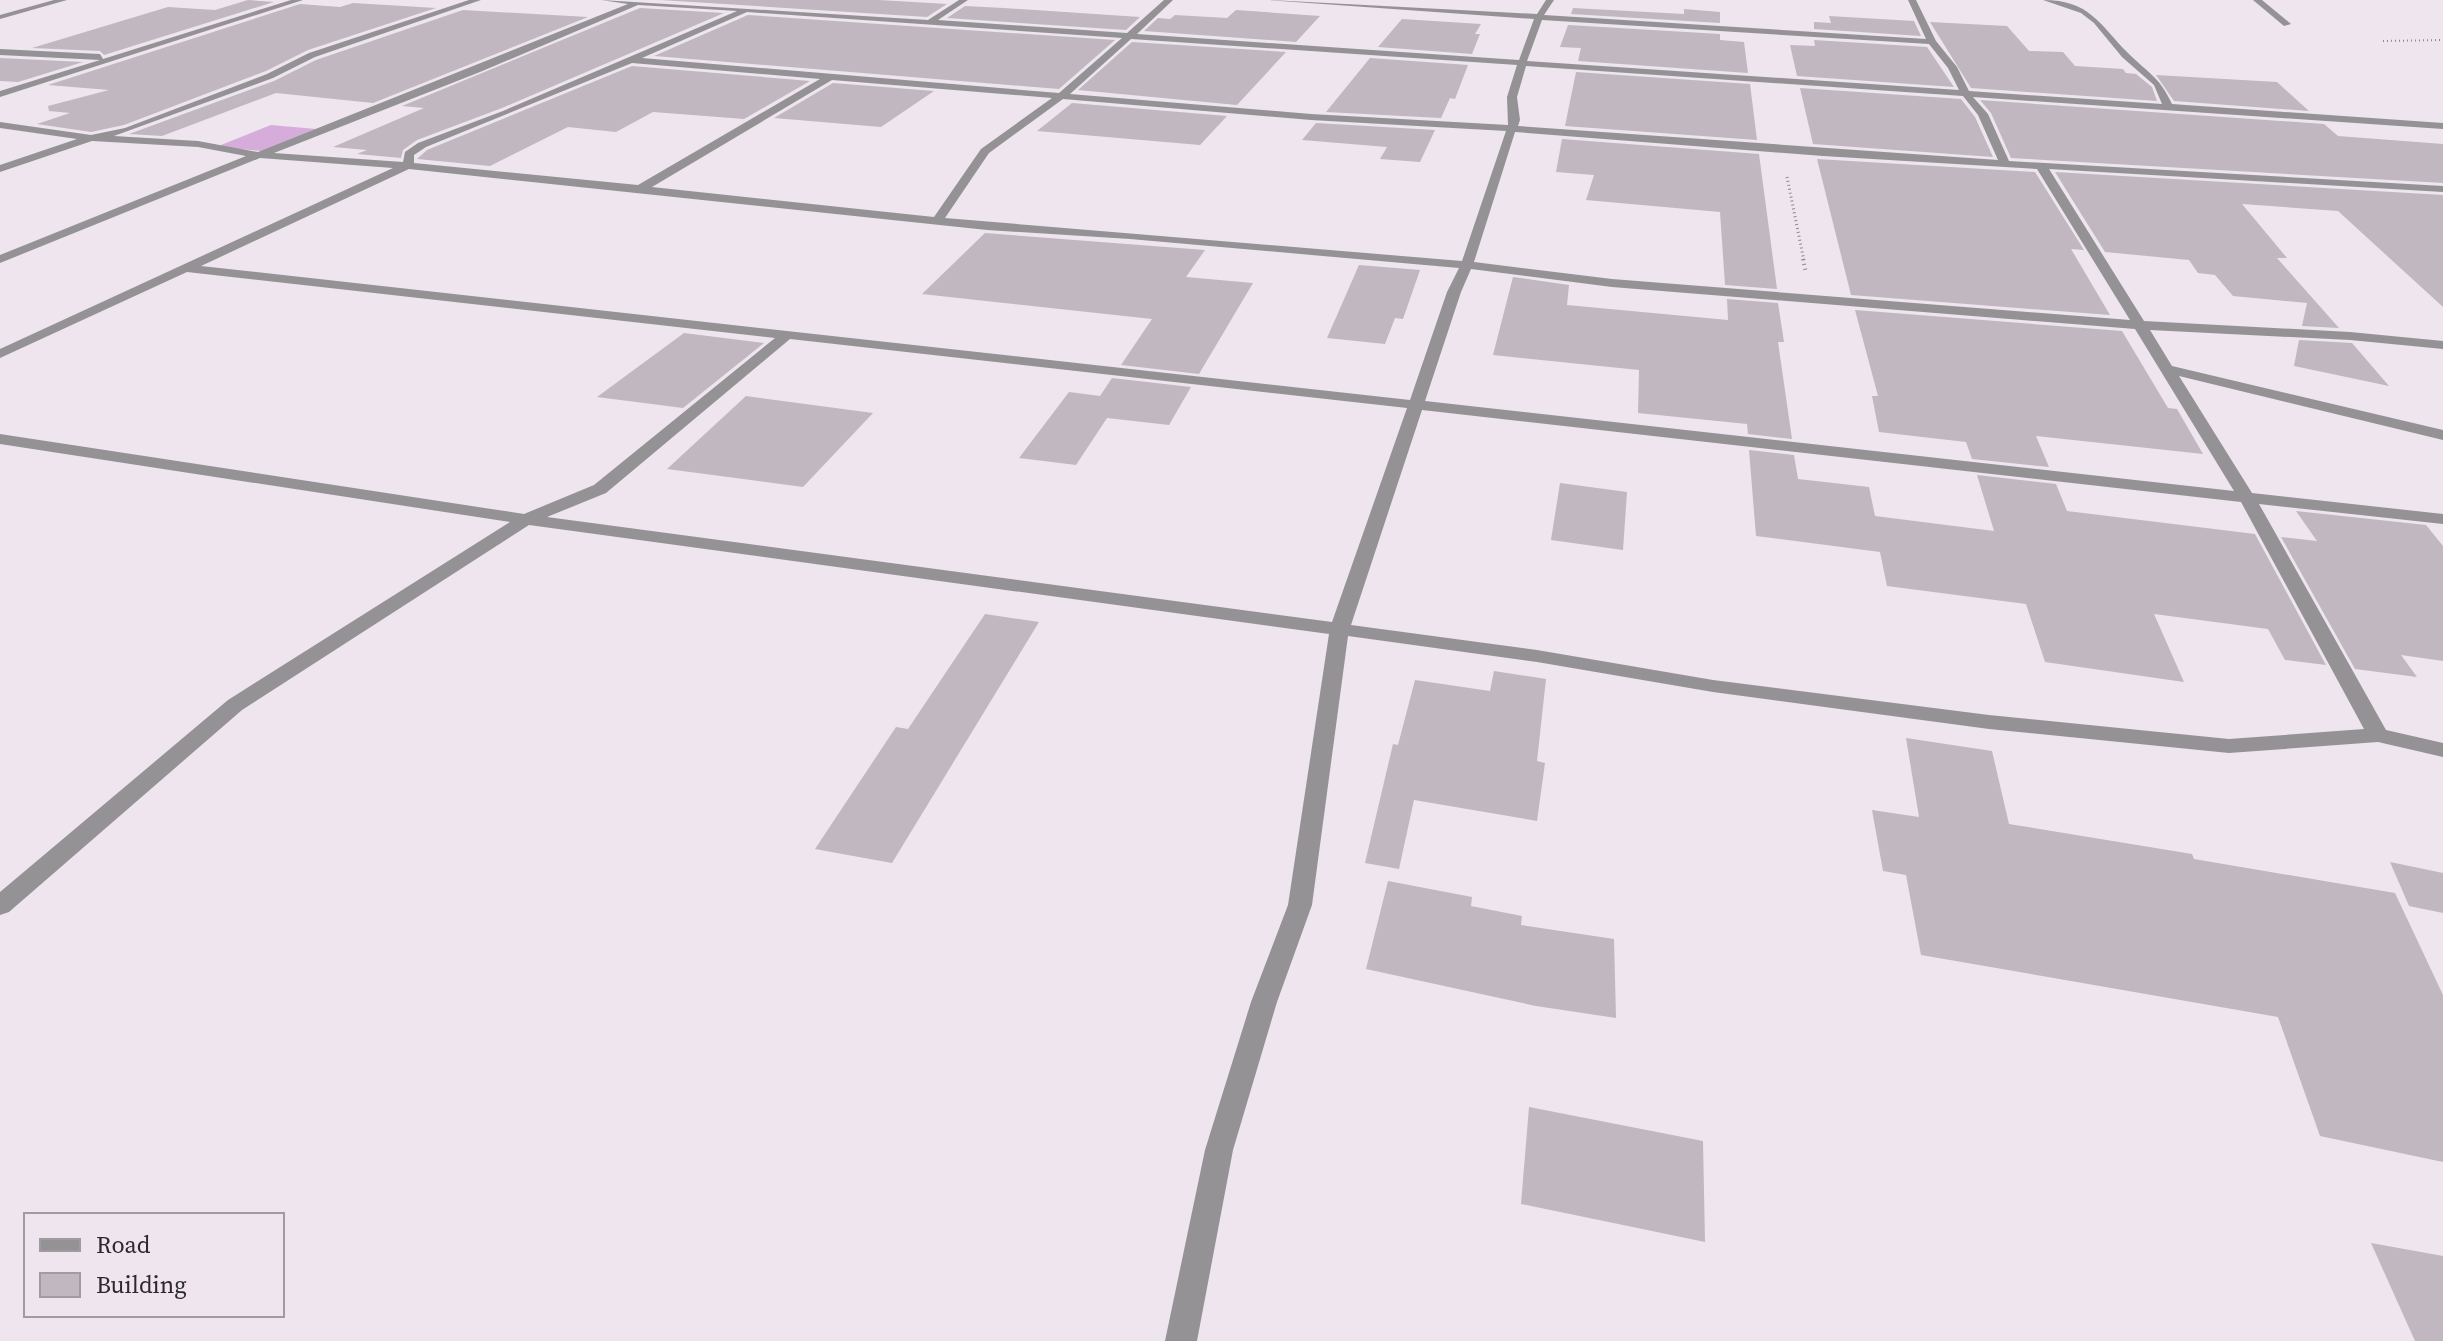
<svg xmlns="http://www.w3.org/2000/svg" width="2443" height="1341" font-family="'Source Serif 4',serif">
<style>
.green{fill:#d5acda}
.building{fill:#c0b7c1}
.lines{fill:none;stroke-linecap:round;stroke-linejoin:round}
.path-far2{stroke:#8d878e;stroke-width:2;stroke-dasharray:1 3;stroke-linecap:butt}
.path-far1{stroke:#8d878e;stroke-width:3;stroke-dasharray:1 3;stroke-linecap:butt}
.path{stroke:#8d878e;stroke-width:4;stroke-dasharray:1 4;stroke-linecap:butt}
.minor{fill:#959296;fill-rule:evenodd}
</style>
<rect width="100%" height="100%" fill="#eee5ef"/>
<polygon class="green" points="271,125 316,129 262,151 216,147"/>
<g class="building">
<polygon points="248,0 274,2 104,55 100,51 32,48 168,7 215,10"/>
<polygon points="660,0 879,0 947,4 927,17"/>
<polygon points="353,3 436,8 308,50 266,71 124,125 91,132 37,124 70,113 49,111 48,106 109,90 48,85 300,4 340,7"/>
<polygon points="965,6 1004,8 1140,17 1126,30 947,18"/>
<polygon points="640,8 724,13 502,108 417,140 403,150 401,158 357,154 367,150 333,147 424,108 402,106"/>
<polygon points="1573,8 1684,14 1684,9 1720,12 1720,23 1571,14"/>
<polygon points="463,10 588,17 373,103 276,93 162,136 129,134 274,81 316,60"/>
<polygon points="1236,10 1320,16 1296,42 1144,31 1158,18 1170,19 1175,15 1227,18"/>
<polygon points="748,15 1115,40 1059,89 654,56"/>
<polygon points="1829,16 1914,21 1921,36 1814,29 1814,22 1831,23"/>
<polygon points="1402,19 1481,24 1475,34 1480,34 1472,54 1378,47"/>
<polygon points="1930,22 2007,26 2029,51 2063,52 2075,66 2123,69 2126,73 2136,74 2152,87 2157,101 1971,88"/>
<polygon points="1568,25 1720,34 1720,40 1744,42 1748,73 1578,61 1581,48 1560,47"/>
<polygon points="1814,40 1927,47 1954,87 1797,76 1790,45 1815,46"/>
<polygon points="1132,42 1286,52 1237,105 1078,90"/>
<polygon points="0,58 83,62 18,82 0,81"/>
<polygon points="1370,58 1468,65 1455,99 1450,98 1441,118 1326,112"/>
<polygon points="632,66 810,81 744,119 653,112 616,132 568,127 490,166 417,159 427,150"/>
<polygon points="1576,72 1750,84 1757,140 1565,126"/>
<polygon points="2156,75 2277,82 2309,111 2174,101"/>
<polygon points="833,83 934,91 881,127 774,118"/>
<polygon points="1800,88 1961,99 1975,117 1993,157 1813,144"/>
<polygon points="1980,100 2324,124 2338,136 2443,144 2443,183 2011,158 1991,113"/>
<polygon points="1072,103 1227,116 1200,145 1037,131"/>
<polygon points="1316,123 1435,130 1420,162 1380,159 1387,147 1302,140"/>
<polygon points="1562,139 1759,154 1777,289 1725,285 1720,212 1586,200 1594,175 1556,172"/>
<polygon points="1817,159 2035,172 2084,250 2071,249 2110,315 1851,295"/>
<polygon points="2055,172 2443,195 2443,307 2338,211 2242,204 2287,258 2277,258 2339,328 2302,326 2307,303 2233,296 2215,275 2198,273 2189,260 2105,252"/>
<polygon points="985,233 1205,250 1186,277 1253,283 1199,374 1121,365 1152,319 922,294"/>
<polygon points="1359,265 1420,270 1403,319 1395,318 1385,344 1327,338"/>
<polygon points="1513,277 1569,285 1567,305 1728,320 1727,299 1778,303 1784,342 1778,342 1792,439 1748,434 1747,424 1638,413 1639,370 1493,355"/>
<polygon points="1855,310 2122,331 2168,408 2177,409 2203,454 2036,436 2049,467 1972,459 1966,442 1879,432 1872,396 1878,396"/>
<polygon points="684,333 764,343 683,408 597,397"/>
<polygon points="2299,340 2352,343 2389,386 2294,366"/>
<polygon points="1112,378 1191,387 1169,425 1107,418 1076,465 1019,458 1069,392 1100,396"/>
<polygon points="746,396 873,413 803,487 667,469"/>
<polygon points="1749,450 1794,455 1798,479 1869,487 1875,516 1994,531 1977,475 2056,484 2067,511 2255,534 2326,665 2285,660 2268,629 2154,614 2184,682 2045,662 2026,604 1887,586 1880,552 1756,536"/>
<polygon points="1560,483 1627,492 1623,550 1551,540"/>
<polygon points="2296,511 2426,525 2443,546 2443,661 2401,655 2417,677 2355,669 2281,537 2317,541"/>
<polygon points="985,614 1039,622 892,863 815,849 896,727 908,729"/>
<polygon points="1494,671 1546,679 1537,761 1545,763 1537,821 1414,800 1399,869 1365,863 1393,744 1398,745 1415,680 1490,691"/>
<polygon points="1906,738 1992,751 2009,824 2192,854 2194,859 2395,893 2443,995 2443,1162 2320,1136 2278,1017 1921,955 1906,875 1883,871 1872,810 1919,817"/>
<polygon points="2390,862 2443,873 2443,913 2409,906"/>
<polygon points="1388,881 1472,897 1471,906 1522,916 1521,925 1614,939 1616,1018 1536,1006 1366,969"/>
<polygon points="1529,1107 1703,1141 1705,1242 1521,1204"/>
<polygon points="2371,1243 2443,1256 2443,1341 2415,1341"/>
</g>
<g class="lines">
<polyline class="path-far2" points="2383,41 2443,40"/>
<polyline class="path-far1" points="1787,177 1804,261"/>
<polyline class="path" points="1803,259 1806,273"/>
<g class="minor">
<polygon points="54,0 67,0 0,19 0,15"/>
<polygon points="291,0 303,0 0,97 0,91 100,60 0,55 0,49 100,54 103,59"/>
<path d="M469,0H481L315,57L273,78L114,136L198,141L258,152L628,4L601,0L928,20L959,0H968L938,20L1127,33L1164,0H1173L1137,34L1519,60L1534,19L1268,0L1537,14L1546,0H1554L1544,15L1926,39L1908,0H1916L1936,41L1957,67L1969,91L2162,104L2154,85L2122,57L2094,23L2081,13L2043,0C2090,0 2099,24 2128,53C2149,74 2159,76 2172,104L2443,123V129L1973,97L1988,114L2009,161L2443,186V192L2049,169L2144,321L2350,332L2443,341V349L2350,340L2150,330L2172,366L2443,430V440L2179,376L2252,493L2443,514V524L2259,504L2386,730L2443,743V757L2378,742L2229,753L1989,729L1713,692L1537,662L1348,636L1312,905L1277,1002L1233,1150L1197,1341H1165L1205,1150L1251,1002L1288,905L1329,634L529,525L242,710L9,912L0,915V892L228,700L510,522L0,444V434L524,514L594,485L775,338L187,272L0,358V349L393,168L260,158L0,263V255L246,156L198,147L92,141L0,172V165L77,139L0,128V122L91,135L125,128L267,74L309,53ZM638,5L737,11L503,111L418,143L405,152L403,162L274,153L480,72ZM747,12L1122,38L1059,93L642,58ZM1542,20L1929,44L1948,68L1959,90L1527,61ZM1131,39L1517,65L1507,97L1508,125L1311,114L1070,94ZM632,63L820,79L638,185L414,163V155L426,147ZM1526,66L1963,96L1978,115L1998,160L1518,126L1520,120L1517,97ZM832,80L1052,98L981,149L934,217L652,187ZM1063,99L1311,120L1506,131L1462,261L945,218L989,153ZM1515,132L1823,156L2037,169L2130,320L1612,279L1474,262ZM409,169L987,230L1130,239L1459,268L1447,292L1410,400L201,266ZM1471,269L1612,287L2135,329L2234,491L1425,401L1461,292ZM790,339L1407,408L1332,622L547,517L606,493ZM1422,410L2241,502L2364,729L2229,739L1989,715L1713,680L1537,650L1351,625Z"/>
<polygon points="2253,0 2262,0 2291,24 2284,26"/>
</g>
</g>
<rect x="24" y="1213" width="260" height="104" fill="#eee5ef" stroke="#a09aa1" stroke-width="2"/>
<rect x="40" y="1239" width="40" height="12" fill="#959296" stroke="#a09aa1" stroke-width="2"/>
<text x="96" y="1253" font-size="24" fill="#2c292c">Road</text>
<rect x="40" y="1273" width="40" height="24" fill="#c0b7c1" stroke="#a09aa1" stroke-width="2"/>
<text x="96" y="1293" font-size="24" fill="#2c292c">Building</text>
</svg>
